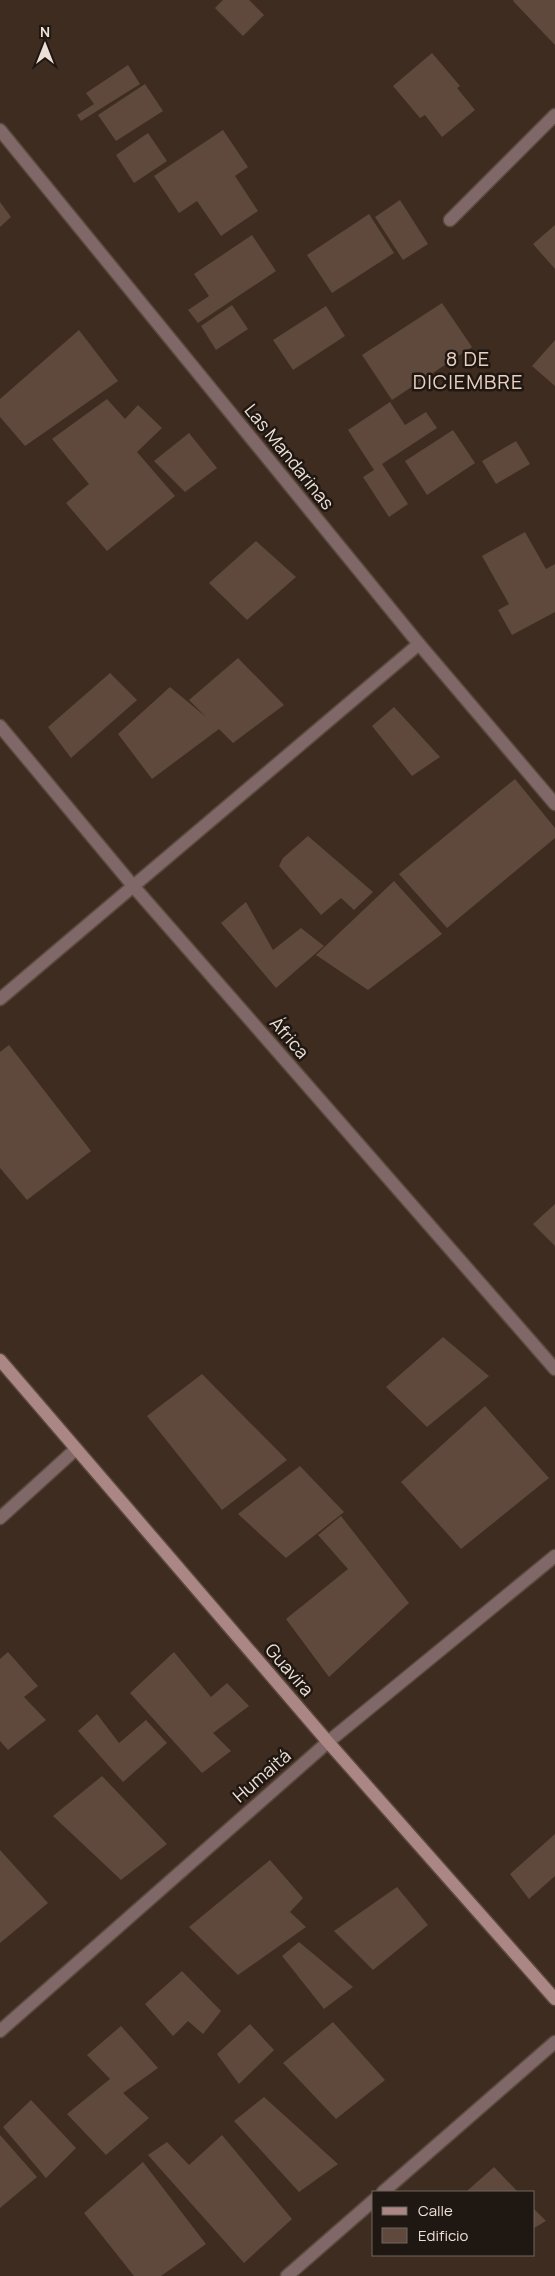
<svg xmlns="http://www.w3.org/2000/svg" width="555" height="2276" font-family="Manrope,sans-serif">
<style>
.building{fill:#5e493c}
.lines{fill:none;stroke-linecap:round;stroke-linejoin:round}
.street-casing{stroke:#5b493d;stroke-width:15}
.secondary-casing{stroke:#5b493d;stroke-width:15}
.street{stroke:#7f6867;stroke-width:12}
.secondary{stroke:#aa8684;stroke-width:12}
.labels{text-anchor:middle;stroke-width:5;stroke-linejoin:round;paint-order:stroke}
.street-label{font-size:18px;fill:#ede0d8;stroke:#1f1711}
.quarter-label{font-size:20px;letter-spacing:1px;fill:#ead0c1;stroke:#1f1711}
</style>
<rect width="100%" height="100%" fill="#3f2c20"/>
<g class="building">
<polygon points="223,0 249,0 264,15 243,36 215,8"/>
<polygon points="514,0 555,0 555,45 513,1"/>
<polygon points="432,53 460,86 457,88 475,110 442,137 425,115 420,118 393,86"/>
<polygon points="128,65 140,84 81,121 77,115 94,104 86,93"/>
<polygon points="145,84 163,111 116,141 98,115"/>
<polygon points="223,130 248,167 235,176 258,211 221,236 197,201 179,213 154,176"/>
<polygon points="148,133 167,161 134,183 116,155"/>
<polygon points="400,200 428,244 403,260 375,217"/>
<polygon points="0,202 11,217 0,227"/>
<polygon points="369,214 394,253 332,293 307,255"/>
<polygon points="555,225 555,269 533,244"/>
<polygon points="252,235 276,271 198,323 188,310 209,296 194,274"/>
<polygon points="442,303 472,347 392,400 362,355"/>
<polygon points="232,305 248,329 216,350 201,326"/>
<polygon points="326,306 345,336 293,370 273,340"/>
<polygon points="79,330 118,381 25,446 0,417 0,399"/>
<polygon points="555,340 555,386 532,366"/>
<polygon points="107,399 125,419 138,405 162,428 137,452 175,496 107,551 66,503 89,484 52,439"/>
<polygon points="390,402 405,425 426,412 437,428 382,464 408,504 389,517 363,477 374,470 348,430"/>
<polygon points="453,430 475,463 427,495 405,461"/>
<polygon points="189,433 217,468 185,492 154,461"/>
<polygon points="516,441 530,464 496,484 482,461"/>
<polygon points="525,532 546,569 555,564 555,612 512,635 498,610 509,604 482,556"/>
<polygon points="256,541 296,577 247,620 209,583"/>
<polygon points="238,658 284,705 233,743 219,729 152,779 118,734 170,687 206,717 189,700"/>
<polygon points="110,673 137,700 71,758 48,727"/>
<polygon points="394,707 440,757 412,776 372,726"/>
<polygon points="515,779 555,828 555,838 447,928 399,874"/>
<polygon points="308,836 373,892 354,910 341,898 321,915 279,866 283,858"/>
<polygon points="394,881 442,934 368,990 316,955"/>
<polygon points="246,902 273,950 301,928 324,946 276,988 221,923"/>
<polygon points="9,1045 91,1151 27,1200 0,1168 0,1052"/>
<polygon points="555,1204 555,1246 533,1224"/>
<polygon points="443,1337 489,1376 427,1427 386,1387"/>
<polygon points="202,1374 287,1460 222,1510 147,1416"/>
<polygon points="485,1406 549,1478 461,1549 401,1482"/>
<polygon points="300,1466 344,1512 286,1558 238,1514"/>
<polygon points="341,1516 409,1603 329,1677 286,1619 348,1569 318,1535"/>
<polygon points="8,1652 38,1686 24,1697 46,1720 8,1750 0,1741 0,1659"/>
<polygon points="174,1652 211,1697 227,1683 249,1706 213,1733 231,1751 202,1773 130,1693"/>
<polygon points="97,1714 119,1743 146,1720 167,1743 123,1782 78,1731"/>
<polygon points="102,1776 167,1844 121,1880 53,1816"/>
<polygon points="555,1834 555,1876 529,1899 510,1874"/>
<polygon points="0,1850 48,1903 0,1943"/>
<polygon points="270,1860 303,1898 290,1912 306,1927 238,1975 189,1927"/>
<polygon points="397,1887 428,1925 373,1970 334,1931"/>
<polygon points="299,1942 353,1987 324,2009 282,1956"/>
<polygon points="182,1971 221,2011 203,2034 188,2021 173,2036 145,2004"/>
<polygon points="333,2022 385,2080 336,2119 283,2063"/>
<polygon points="250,2024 274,2050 239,2084 217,2054"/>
<polygon points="121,2026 158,2068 123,2093 149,2118 106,2155 67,2114 110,2079 87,2055"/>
<polygon points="264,2097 338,2164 299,2192 234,2121"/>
<polygon points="31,2100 76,2148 46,2178 3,2127"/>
<polygon points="0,2135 37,2177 0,2208"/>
<polygon points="222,2135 292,2219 244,2263 148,2155 167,2142 189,2165"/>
<polygon points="143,2162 206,2244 161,2276 134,2276 84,2213"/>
<polygon points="494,2167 518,2192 468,2192 467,2191"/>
<polygon points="534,2209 546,2221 534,2228"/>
</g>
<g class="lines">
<defs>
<g id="street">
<polyline points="0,130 419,644 555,804"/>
<polyline points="450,220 555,115"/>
<polyline points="0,726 134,887 555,1369"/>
<polyline points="0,999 419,644"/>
<polyline points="0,1518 76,1449"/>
<polyline points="0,2031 328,1742 555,1556"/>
<polyline points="383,2192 555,2042"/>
<polyline points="287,2276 374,2200"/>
</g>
<polyline id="secondary" points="0,1360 328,1742 555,1999"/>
</defs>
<use href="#street" class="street-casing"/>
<use href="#secondary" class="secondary-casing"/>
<use href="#street" class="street"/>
<use href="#secondary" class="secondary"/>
</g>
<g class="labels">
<g class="street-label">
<text transform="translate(289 457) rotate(51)" y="6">Las Mandarinas</text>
<text transform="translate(289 1038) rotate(49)" y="6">África</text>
<text transform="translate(289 1670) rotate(49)" y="6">Guavira</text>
<text transform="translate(262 1776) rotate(-41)" y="6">Humaitá</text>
</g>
<g class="quarter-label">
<text x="468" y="366">8 DE<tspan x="468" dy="23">DICIEMBRE</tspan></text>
</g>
</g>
<rect x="372" y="2191" width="162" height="65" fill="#1f1711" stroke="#716761"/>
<rect x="382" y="2207" width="25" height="8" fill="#aa8684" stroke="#716761"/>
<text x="418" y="2216" font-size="15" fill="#ede0d8">Calle</text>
<rect x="382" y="2228" width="25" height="15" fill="#5e493c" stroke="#716761"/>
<text x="418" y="2241" font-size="15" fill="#ede0d8">Edificio</text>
<g transform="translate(45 45)" stroke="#1f1711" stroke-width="4" paint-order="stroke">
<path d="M0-4L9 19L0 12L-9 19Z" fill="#ede0d8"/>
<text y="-8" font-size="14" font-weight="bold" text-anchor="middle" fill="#ede0d8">N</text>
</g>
</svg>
